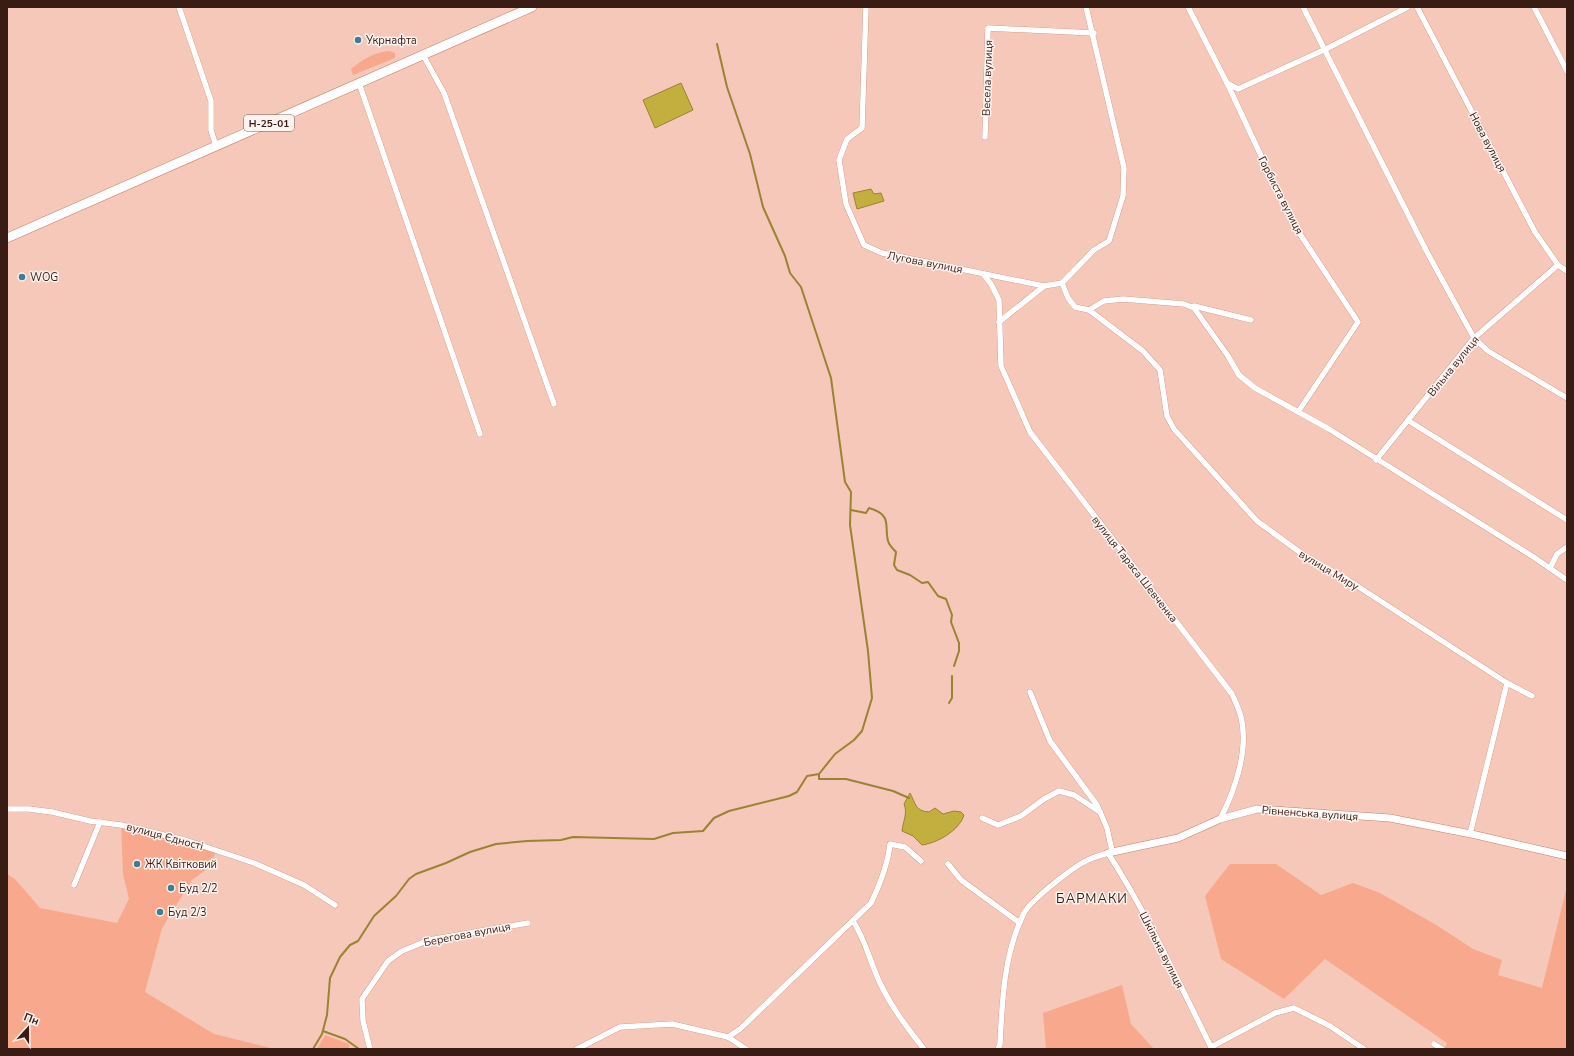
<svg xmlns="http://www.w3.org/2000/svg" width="1574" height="1056" font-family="'Nunito Sans',sans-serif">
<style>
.green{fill:#f8a88d}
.water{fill:#c3af40;stroke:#9a8333}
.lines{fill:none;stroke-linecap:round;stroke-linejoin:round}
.stream{stroke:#9a8333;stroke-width:2}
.minor-casing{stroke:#c6806a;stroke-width:6}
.tertiary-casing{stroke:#c6806a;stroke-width:8}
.primary-casing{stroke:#c6806a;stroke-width:10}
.minor{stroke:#fff;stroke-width:5.5}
.tertiary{stroke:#fff;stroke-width:7}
.primary{stroke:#fff;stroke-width:9}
.poi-dot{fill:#3d7e90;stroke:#fbf3f0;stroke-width:1.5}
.labels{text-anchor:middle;stroke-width:3;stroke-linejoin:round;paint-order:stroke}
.shield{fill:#fbf3f0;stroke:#735d56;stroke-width:1}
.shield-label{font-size:10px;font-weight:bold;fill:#391d14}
.poi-label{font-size:11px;fill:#391d14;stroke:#fbf3f0;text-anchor:start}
.street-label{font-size:11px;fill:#391d14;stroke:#fbf3f0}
.quarter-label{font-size:13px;letter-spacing:1px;fill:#391d14;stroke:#fbf3f0}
</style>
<rect width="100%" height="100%" fill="#f6c8b9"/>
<g class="green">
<path d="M389,51L395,53V58L353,75L351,69C362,60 374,52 389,51Z"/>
<polygon points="121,825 216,850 211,866 192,880 162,928 145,992 214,1034 275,1049 7,1049 7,874 15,879 40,908 117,923 129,899 123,874"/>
<polygon points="1230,864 1276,864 1321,895 1353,883 1380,893 1438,926 1473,949 1502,960 1498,975 1542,988 1567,886 1567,1049 1444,1049 1447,1043 1325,959 1284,999 1221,959 1205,896"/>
<polygon points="1122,985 1131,1024 1154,1049 1046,1049 1043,1013"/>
<polygon points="325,1035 349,1044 349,1049 317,1049"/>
</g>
<g class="water">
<polygon points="681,83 693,110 655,128 643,100"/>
<polygon points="871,189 874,194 881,193 884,201 857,209 853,193"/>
<path d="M910,793C916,804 915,811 929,812L935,808L943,814L954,811L961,812L964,815C959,831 937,843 922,845L913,836L902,831C903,821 908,813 904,804Z"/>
</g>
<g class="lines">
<g class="stream">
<path d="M851,510L866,513L869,508C893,515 884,526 888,541C889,545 893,549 896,552L894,565L897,570L910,575L922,583L928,582L938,596L946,599L952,615L951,622L959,643V651L954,666"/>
<polyline points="949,703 952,698 952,676"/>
<polyline points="819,774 819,779 846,779 893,791 909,798"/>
<polyline points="323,1031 345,1039 359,1049"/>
<polyline points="313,1049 322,1034 327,1015 330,978 340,957 350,945 358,941 374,916 396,896 409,879 416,874 446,863 470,852 496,844 527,841 561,840 573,837 654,839 673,833 703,831 714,818 729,811 789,796 797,792 807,776 819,774 835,754 854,740 862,731 872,698 868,651 850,525 851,492 845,482 831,378 801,287 790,273 785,256 763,207 750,154 727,87 717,44"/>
</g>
<defs>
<g id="minor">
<polyline points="179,7 211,101 211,130 216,146"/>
<polyline points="866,7 862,128 847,139 839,160 846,204 864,245 882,253 1044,286"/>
<polyline points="1188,7 1227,83 1292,222 1358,322 1298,412"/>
<polyline points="1303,7 1427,252 1474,338 1488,351 1567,398"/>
<polyline points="1417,7 1535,232 1558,265 1567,271"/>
<polyline points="1534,7 1567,71"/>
<polyline points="423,55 444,93 554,404"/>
<polyline points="359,83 480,434"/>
<polyline points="1227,83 1238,89 1326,49 1408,7"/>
<polyline points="985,137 988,28 1094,33"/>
<path d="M983,274L991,284L999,300L1001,366L1030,432L1232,694C1235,701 1239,709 1241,717C1249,749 1235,791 1220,819"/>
<polyline points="1062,283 1068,298 1075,307 1089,310 1104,301 1123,299 1184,304 1194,308 1228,356 1239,375 1255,388 1329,429 1535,558 1567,580"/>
<polyline points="1194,306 1251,320"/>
<polyline points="1089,310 1143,351 1160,370 1167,416 1174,429 1257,521 1305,556 1348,580 1507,683 1470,834"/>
<polyline points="999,322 1044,286 1062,283 1094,250 1109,241 1123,196 1124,168 1086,7"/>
<polyline points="1409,421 1567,520"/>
<polyline points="1376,460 1474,338 1558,265"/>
<polyline points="1550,568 1557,554 1567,547"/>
<polyline points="1507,683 1532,696"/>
<polyline points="1030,692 1050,741 1097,805 1107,828 1112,851"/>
<polyline points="7,809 29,809 52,812 90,821 121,825 185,840 254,863 304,885 335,905"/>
<polyline points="982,818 998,825 1021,816 1044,799 1059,791 1074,795 1100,812"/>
<polyline points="948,864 961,880 1020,923"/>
<polyline points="74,885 100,822"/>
<path d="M853,921C866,941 870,962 880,983C891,1007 907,1028 924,1049"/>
<path d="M728,1037L740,1029L871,903C880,884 888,865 890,844L905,847L921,861"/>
<polyline points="1434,1044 1442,1049"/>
<polyline points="1211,1047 1275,1013 1294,1008 1330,1026 1364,1049"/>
<polyline points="370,1049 363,1021 362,999 388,961 402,951 429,940 528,923"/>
<polyline points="577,1049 620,1027 672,1024 728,1037 746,1049"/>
<path d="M998,1049L1000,1044C1002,1001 1004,953 1024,913C1031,900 1074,866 1088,860C1094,857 1101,855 1108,853C1148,915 1179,983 1212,1049"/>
</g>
<polyline id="tertiary" points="1108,853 1178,838 1220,819 1257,809 1390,818 1476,835 1567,856"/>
<polyline id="primary" points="7,238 532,7"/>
</defs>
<use href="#minor" class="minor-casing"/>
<use href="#tertiary" class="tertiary-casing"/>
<use href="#primary" class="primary-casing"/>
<use href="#minor" class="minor"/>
<use href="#tertiary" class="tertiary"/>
<use href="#primary" class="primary"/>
</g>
<g class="poi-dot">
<circle cx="358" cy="40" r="4"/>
<circle cx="22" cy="277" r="4"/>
<circle cx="137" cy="864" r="4"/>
<circle cx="171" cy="888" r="4"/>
<circle cx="160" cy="912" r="4"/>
</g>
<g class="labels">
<rect class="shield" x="244" y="115" width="50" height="16" rx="3"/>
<g class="shield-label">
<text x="269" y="127">Н-25-01</text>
</g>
<g class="poi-label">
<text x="366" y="44">Укрнафта</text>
<text x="30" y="281">WOG</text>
<text x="145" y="868">ЖК Квітковий</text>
<text x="179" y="892">Буд 2/2</text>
<text x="168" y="916">Буд 2/3</text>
</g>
<g class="street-label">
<text transform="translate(987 78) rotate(-88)" y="4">Весела вулиця</text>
<text transform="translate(1488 142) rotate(62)" y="4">Нова вулиця</text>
<text transform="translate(1281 195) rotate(63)" y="4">Горбиста вулиця</text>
<text transform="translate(925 262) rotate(11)" y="4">Лугова вулиця</text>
<text transform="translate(1453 366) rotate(-51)" y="4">Вільна вулиця</text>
<text transform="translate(1135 569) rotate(52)" y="4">вулиця Тараса Шевченка</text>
<text transform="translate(1329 570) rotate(31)" y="4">вулиця Миру</text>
<text transform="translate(1310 813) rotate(4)" y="4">Рівненська вулиця</text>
<text transform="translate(165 836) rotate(15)" y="4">вулиця Єдності</text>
<text transform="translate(467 934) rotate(-11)" y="4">Берегова вулиця</text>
<text transform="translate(1162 950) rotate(63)" y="4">Шкільна вулиця</text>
</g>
<g class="quarter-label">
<text x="1092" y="903">БАРМАКИ</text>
</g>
</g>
<rect width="1574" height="1056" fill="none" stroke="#391d14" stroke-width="16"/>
<g transform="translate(28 1028) rotate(21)" stroke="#fbf3f0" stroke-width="3" paint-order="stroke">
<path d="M0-3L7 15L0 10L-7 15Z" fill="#391d14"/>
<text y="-6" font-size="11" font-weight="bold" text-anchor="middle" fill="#391d14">Пн</text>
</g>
</svg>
